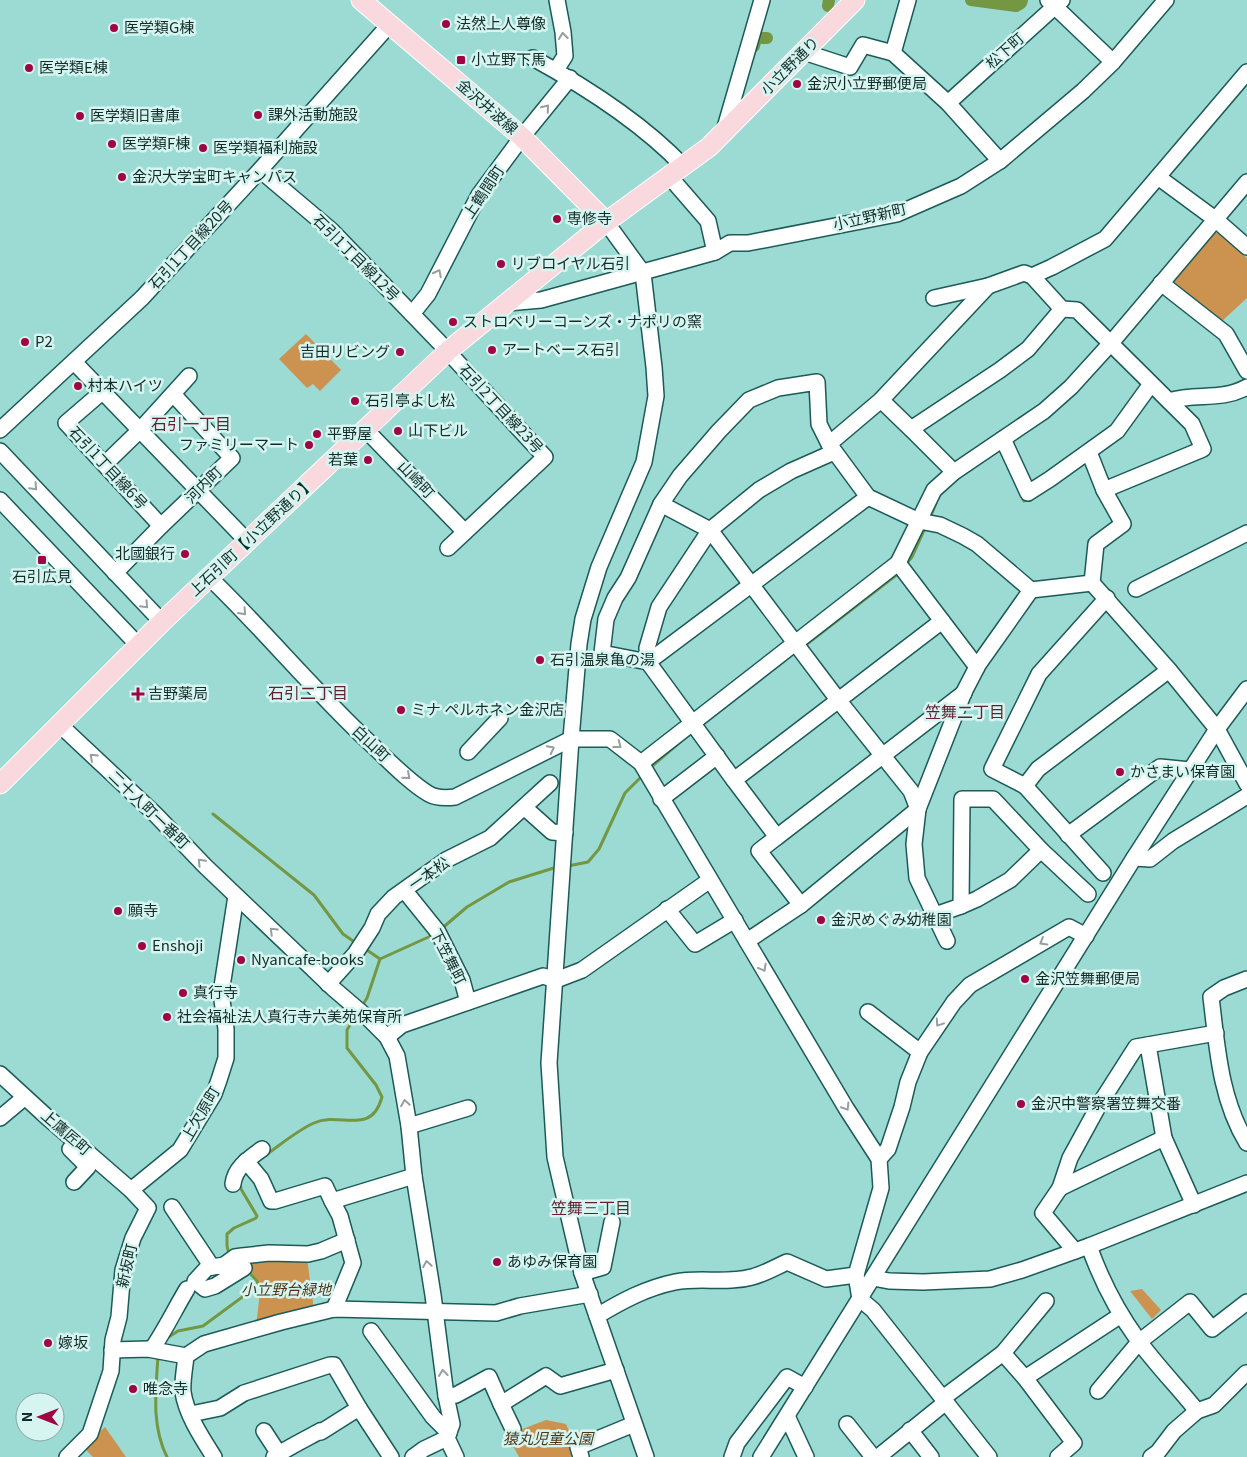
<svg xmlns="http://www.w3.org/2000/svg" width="1247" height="1457" font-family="Georgia,'Noto Sans JP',serif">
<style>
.green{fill:#cc924f}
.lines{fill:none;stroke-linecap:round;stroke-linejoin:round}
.stream{stroke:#749743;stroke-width:3}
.canal{stroke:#749743;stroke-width:12}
.minor-casing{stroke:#1b5b57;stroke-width:18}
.major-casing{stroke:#fff;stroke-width:21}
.minor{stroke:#fff;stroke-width:15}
.major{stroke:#f9d9dd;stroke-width:19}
.oneway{stroke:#94a09f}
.poi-dot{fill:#a10443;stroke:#d6f5f1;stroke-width:2}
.labels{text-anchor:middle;stroke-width:5;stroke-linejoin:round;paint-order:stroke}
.poi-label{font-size:15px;fill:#122c29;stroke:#d6f5f1;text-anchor:start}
.street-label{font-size:15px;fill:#122c29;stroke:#d6f5f1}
.park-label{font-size:15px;font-style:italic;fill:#503515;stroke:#d6f5f1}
.neighbourhood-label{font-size:16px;fill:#631f30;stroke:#d6f5f1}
</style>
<rect width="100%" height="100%" fill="#9cdbd4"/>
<g class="green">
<polygon points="1212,233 1218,233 1247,258 1247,298 1221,322 1173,281"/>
<polygon points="306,334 341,370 320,391 313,384 307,388 279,359"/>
<polygon points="243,1258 307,1258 314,1310 256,1326 261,1284 245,1265"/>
<polygon points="1142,1289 1161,1310 1152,1319 1130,1291"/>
<polygon points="546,1420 566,1424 575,1445 574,1455 570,1457 519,1457 507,1435"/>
<polygon points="105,1427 126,1457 93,1457 83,1447"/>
</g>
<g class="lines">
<g class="stream">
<polyline points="1021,495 1024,501 1030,498"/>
<polyline points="930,518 938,498"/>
<polyline points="906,564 912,557 926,526"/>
<polyline points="803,647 899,573"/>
<polyline points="650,768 687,736"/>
<polyline points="213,814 314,895 343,934 356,943"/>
<polyline points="568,866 588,862 599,849 625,793 642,776"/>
<polyline points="440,930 467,907 509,882 557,867"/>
<polyline points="364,948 380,959"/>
<polyline points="362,1006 367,998 380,959 433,935"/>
<path d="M263,1157C279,1146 296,1131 314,1123C340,1111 371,1137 382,1097L376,1085L347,1048V1030L356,1015"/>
<polyline points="229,1254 227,1246 227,1234 234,1228 256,1218 257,1216 241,1189 240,1183"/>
<polyline points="167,1338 178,1331 203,1326 256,1287 258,1284 257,1281 247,1270"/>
<path d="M158,1356C156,1390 151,1425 167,1457"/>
</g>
<g class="canal">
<polyline points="971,0 1016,6 1021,3 1022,0"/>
<polyline points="828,6 829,0"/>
<polyline points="754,46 756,38 767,38"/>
</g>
<defs>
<g id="minor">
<polyline points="1048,0 1113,62"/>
<polyline points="804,52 850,67 863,45 893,53 948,103 1000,161"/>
<polyline points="893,53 908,0"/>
<path d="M533,58C584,86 642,123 683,166"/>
<polyline points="556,70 565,56 563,32 557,0"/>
<polyline points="948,103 1062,0"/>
<polyline points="724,131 762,0"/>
<polyline points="260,170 331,230 439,342 545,457 448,548"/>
<polyline points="669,176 708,221 715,252"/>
<polyline points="1158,177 1215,219 1247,247"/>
<polyline points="606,222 643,273 654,367 656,396 644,462 599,567 583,619 579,644 571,739 549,1063 555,1157 582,1273 646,1457"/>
<polyline points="1032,276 1052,267 1105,239 1247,72"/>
<polyline points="1161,283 1226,334 1247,371"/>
<polyline points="934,298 988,286 1024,273 1032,276 1062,309 1077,310 1192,424 1203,449 1104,490 1123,524 1096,544 1092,583"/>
<polyline points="507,303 541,300 690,259 715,252 730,243 748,243 897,214 961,186 1000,161 1083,91 1113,62 1166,0"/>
<polyline points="412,314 428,294 479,195 522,137 570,78"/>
<polyline points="74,362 247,541"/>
<polyline points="102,392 66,423 161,526"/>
<polyline points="881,400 911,429"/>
<path d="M1169,401C1197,392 1219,402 1247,387"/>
<polyline points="365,429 465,532"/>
<polyline points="0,430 142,298 260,170 390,24"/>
<polyline points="1003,439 1028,493 1050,479 1117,431 1151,384"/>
<polyline points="829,444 881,400 988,286"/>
<polyline points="0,451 162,622"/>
<polyline points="1089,452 1104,490"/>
<polyline points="105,464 140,430 189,376"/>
<polyline points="954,472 911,429 1000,370 1028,349 1062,309"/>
<polyline points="0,500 139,646"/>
<polyline points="661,504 628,578 615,598 606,619 602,653 648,662 868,497"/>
<polyline points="898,563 977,667"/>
<polyline points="115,573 161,526 232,458 173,394"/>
<path d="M209,577C265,631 314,691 371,744C388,760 410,783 429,794C436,798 447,798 455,797L571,739H610L641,763L846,1108L879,1159L881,1188L856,1275L860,1299L873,1310L989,1457"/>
<polyline points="1136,589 1247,533"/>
<polyline points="60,725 155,814 205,866 334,989 369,1019 387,1037 397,1056 409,1126 414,1176 433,1295 446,1396 452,1424 447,1438 456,1457"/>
<polyline points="468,752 500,718"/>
<polyline points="641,763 898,563 934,490 954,472 1044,411 1071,387 1111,343 1247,182"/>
<polyline points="734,780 648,662 647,648 659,607 710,530 759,490 791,471 834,452"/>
<polyline points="1025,786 992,769 1039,674 1107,598"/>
<polyline points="661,799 717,756"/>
<polyline points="524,807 552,832 565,833"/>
<polyline points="918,809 911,791 839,701 710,530 661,504 680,476 719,431 749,400 778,388 817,382 819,424 829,444 868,497 919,521 940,525 963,536 977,544 1031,590 1092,583 1169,670 1217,729 1247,784"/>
<polyline points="1068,835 1160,767 1190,770"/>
<polyline points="777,837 964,693"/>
<polyline points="1134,858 1150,859 1173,841 1247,796"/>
<polyline points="1103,873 1025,786 1038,769 1169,670"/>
<polyline points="405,891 438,932 462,980 468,1002"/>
<polyline points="801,905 759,851 777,837 734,780 942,621"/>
<polyline points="961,906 977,899 1010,880 1041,850"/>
<polyline points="667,909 695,944 735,920"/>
<polyline points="935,915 961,906 962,799 993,799 1041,850 1088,894"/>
<polyline points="747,941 801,905 918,809"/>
<polyline points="947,941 917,878 914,844 918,809 964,692 978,665 1031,590"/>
<path d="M1247,979L1224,988L1211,997C1217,1046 1220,1099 1247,1143"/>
<polyline points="328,984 355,954 372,928 378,914 394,897 446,860 490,838 550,783"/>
<polyline points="868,1012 920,1052"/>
<polyline points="387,1037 402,1025 543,976 556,980 582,970 710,880"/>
<polyline points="1148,1045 1164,1138 1194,1205"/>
<polyline points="0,1074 48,1118 131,1190 148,1208 133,1238 123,1270 119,1317 113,1340 111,1371 90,1434 67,1457"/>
<polyline points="0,1118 25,1097"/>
<polyline points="409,1126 468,1108"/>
<polyline points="70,1149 88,1167 74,1182"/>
<polyline points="879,1159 888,1149 902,1107 908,1082 920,1052 954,1002 970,985 1069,927 1086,936"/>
<polyline points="246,1161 261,1179 271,1201 275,1201 325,1186 332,1201"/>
<path d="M233,1184C235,1167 250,1158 262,1149"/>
<polyline points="1060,1188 1164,1138"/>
<polyline points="131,1190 180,1150 214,1094 219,1080 226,1058 226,1029 221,993 236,896"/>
<polyline points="172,1207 212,1267"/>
<path d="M1089,1246C1101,1280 1117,1311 1138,1340C1156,1365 1178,1387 1197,1411L1214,1405L1246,1373"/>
<polyline points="1075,1251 1043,1213 1060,1188 1070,1158 1099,1105 1136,1047 1216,1033"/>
<polyline points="244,1268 215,1286 205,1289 195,1281 207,1268 224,1265 235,1257 242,1256 269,1253 308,1254 321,1251 347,1240"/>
<polyline points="582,1273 603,1267 612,1222"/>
<polyline points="873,1278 889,1281 923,1282 990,1279 1022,1270 1089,1246 1247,1183"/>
<polyline points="334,1309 353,1263 340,1216 332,1201 414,1176"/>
<path d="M597,1316C622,1301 646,1288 675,1282C700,1277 727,1284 752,1277C764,1274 776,1267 787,1262L826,1279L856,1275"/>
<polyline points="371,1331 433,1417 449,1433"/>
<path d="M152,1349C165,1330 175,1309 187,1289"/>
<polyline points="112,1350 148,1349 186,1356 204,1344 281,1322 334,1309 496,1313 520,1306 590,1294"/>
<polyline points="1003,1353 1046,1301"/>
<path d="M186,1356C185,1367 182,1381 183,1392C186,1414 202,1438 214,1457"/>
<polyline points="1025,1378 1121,1315"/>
<polyline points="1098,1391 1139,1342 1190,1302 1212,1329 1247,1302"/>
<polyline points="446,1396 456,1395 489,1377 501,1404 546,1376 560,1386 616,1370"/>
<polyline points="943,1398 1003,1353 1025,1378 1074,1443 1058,1457"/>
<polyline points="501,1404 513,1429"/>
<polyline points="191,1414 220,1408 244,1393 330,1365 334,1365 359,1408 391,1457"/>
<polyline points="787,1416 806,1457"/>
<polyline points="847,1424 873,1457"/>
<polyline points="910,1430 931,1457"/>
<polyline points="264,1431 279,1454"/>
<path d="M274,1457C289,1447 304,1440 320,1431L321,1432L359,1408"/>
<polyline points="413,1457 424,1449 447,1438"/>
<polyline points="581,1457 578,1447 634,1424"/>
<polyline points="732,1457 737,1443 787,1377 805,1387"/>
<polyline points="761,1457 1134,858 1217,729 1247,689"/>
<polyline points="878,1457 946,1402"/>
<polyline points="1151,1457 1158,1452 1174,1431 1197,1411"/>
</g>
<g id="major">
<polyline points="361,0 522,137 606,222"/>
<polyline points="0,784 162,622 448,351 606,222 709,147 855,0"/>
</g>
</defs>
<use href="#minor" class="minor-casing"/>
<use href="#major" class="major-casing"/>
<use href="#minor" class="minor"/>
<use href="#major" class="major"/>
</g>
<defs><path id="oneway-chevron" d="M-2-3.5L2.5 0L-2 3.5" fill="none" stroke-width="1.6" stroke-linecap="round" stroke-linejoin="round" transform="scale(1.25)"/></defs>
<g class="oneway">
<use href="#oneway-chevron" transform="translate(563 36) rotate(-96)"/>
<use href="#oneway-chevron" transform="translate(546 108) rotate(-51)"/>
<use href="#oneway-chevron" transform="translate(438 273) rotate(-63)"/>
<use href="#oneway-chevron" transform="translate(34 487) rotate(47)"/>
<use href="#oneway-chevron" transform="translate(145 605) rotate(47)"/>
<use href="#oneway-chevron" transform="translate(243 612) rotate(48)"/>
<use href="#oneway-chevron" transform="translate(618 745) rotate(38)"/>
<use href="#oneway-chevron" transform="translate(551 749) rotate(-27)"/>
<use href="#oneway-chevron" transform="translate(93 757) rotate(-137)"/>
<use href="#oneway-chevron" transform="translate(407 776) rotate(41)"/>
<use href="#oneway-chevron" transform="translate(201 862) rotate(-134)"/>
<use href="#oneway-chevron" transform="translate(273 931) rotate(-136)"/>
<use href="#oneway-chevron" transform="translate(1043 942) rotate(150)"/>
<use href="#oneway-chevron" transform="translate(763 968) rotate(61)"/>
<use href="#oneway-chevron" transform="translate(939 1023) rotate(124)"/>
<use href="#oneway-chevron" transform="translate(405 1103) rotate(-100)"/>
<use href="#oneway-chevron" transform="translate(846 1107) rotate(58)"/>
<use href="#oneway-chevron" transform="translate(427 1264) rotate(-100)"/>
<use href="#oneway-chevron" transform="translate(443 1373) rotate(-97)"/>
</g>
<g class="poi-dot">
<circle cx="446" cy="24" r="5"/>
<circle cx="114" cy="28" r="5"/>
<rect x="456" y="55" width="10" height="10" rx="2.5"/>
<circle cx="29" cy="68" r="5"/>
<circle cx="797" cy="84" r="5"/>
<circle cx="258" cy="115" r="5"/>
<circle cx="80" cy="116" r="5"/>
<circle cx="112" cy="144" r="5"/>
<circle cx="203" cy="148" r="5"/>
<circle cx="122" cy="177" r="5"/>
<circle cx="557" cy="219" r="5"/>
<circle cx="501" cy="264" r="5"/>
<circle cx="453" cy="322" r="5"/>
<circle cx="25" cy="342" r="5"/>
<circle cx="492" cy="350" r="5"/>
<circle cx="400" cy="352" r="5"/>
<circle cx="78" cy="386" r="5"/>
<circle cx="355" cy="401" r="5"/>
<circle cx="398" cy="431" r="5"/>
<circle cx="317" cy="434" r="5"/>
<circle cx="309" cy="445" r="5"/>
<circle cx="368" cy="460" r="5"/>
<circle cx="185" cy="554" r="5"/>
<rect x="37" y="555" width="10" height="10" rx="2.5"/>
<circle cx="540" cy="660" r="5"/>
<path d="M135.5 686.5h5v5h5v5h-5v5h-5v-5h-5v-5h5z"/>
<circle cx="401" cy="710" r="5"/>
<circle cx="1120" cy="772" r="5"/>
<circle cx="118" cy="911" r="5"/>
<circle cx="821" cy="920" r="5"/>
<circle cx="142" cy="946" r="5"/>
<circle cx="241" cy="960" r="5"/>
<circle cx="1025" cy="979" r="5"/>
<circle cx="183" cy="993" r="5"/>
<circle cx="167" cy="1017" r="5"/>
<circle cx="1021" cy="1104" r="5"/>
<circle cx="497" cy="1262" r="5"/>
<circle cx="48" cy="1343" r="5"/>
<circle cx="133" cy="1389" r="5"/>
</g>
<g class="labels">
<g class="poi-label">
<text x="456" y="29">法然上人尊像</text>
<text x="124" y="33">医学類G棟</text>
<text x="471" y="65">小立野下馬</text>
<text x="39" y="73">医学類E棟</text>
<text x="807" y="89">金沢小立野郵便局</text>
<text x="268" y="120">課外活動施設</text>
<text x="90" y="121">医学類旧書庫</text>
<text x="122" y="149">医学類F棟</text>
<text x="213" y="153">医学類福利施設</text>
<text x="132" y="182">金沢大学宝町キャンパス</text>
<text x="567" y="224">専修寺</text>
<text x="511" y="269">リブロイヤル石引</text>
<text x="463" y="327">ストロベリーコーンズ・ナポリの窯</text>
<text x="35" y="347">P2</text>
<text x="502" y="355">アートベース石引</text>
<text x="390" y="357" text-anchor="end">吉田リビング</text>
<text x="88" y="391">村本ハイツ</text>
<text x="365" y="406">石引亭よし松</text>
<text x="408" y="436">山下ビル</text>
<text x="327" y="439">平野屋</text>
<text x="299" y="450" text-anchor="end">ファミリーマート</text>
<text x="358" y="465" text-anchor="end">若葉</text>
<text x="175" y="559" text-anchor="end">北國銀行</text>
<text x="42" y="582" text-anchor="middle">石引広見</text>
<text x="550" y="665">石引温泉亀の湯</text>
<text x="148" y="699">吉野薬局</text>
<text x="411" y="715">ミナ ペルホネン金沢店</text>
<text x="1130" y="777">かさまい保育園</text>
<text x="128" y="916">願寺</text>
<text x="831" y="925">金沢めぐみ幼稚園</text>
<text x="152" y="951">Enshoji</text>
<text x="251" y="965">Nyancafe-books</text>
<text x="1035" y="984">金沢笠舞郵便局</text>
<text x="193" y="998">真行寺</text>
<text x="177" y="1022">社会福祉法人真行寺六美苑保育所</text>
<text x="1031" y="1109">金沢中警察署笠舞交番</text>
<text x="507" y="1267">あゆみ保育園</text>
<text x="58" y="1348">嫁坂</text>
<text x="143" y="1394">唯念寺</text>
</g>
<g class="street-label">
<text transform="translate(1005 51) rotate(-42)" y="5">松下町</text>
<text transform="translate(790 66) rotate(-45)" y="5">小立野通り</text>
<text transform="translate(487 107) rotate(41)" y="5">金沢井波線</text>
<text transform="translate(484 192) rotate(-56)" y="5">上鶴間町</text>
<text transform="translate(870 217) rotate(-13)" y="5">小立野新町</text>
<text transform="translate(191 245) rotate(-47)" y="5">石引1丁目線20号</text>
<text transform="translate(356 258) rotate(45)" y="5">石引1丁目線12号</text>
<text transform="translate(501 409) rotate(47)" y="5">石引2丁目線23号</text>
<text transform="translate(108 468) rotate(47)" y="5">石引1丁目線6号</text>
<text transform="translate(416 480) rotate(46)" y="5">山崎町</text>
<text transform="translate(204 485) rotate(-44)" y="5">河内町</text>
<text transform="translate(252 537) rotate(-43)" y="5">上石引町【小立野通り】</text>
<text transform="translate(371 744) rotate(43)" y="5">白山町</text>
<text transform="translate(149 810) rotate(44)" y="5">二十人町一番町</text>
<text transform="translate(429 874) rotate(-35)" y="5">一本松</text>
<text transform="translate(448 957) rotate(63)" y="5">下笠舞町</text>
<text transform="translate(201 1114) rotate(-60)" y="5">上欠原町</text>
<text transform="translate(66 1133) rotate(41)" y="5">上鷹匠町</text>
<text transform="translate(127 1266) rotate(-77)" y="5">新坂町</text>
</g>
<g class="park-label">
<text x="286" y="1295">小立野台緑地</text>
<text x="548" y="1444">猿丸児童公園</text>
</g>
<g class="neighbourhood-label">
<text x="191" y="430">石引一丁目</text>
<text x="308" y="699">石引二丁目</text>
<text x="965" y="718">笠舞二丁目</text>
<text x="591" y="1214">笠舞三丁目</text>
</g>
</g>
<g transform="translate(40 1417) rotate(270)"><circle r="24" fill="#d6f5f1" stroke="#88a5a1"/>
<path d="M0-4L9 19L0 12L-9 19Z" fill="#a10443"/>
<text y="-8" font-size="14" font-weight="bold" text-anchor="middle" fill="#122c29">N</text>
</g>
</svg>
